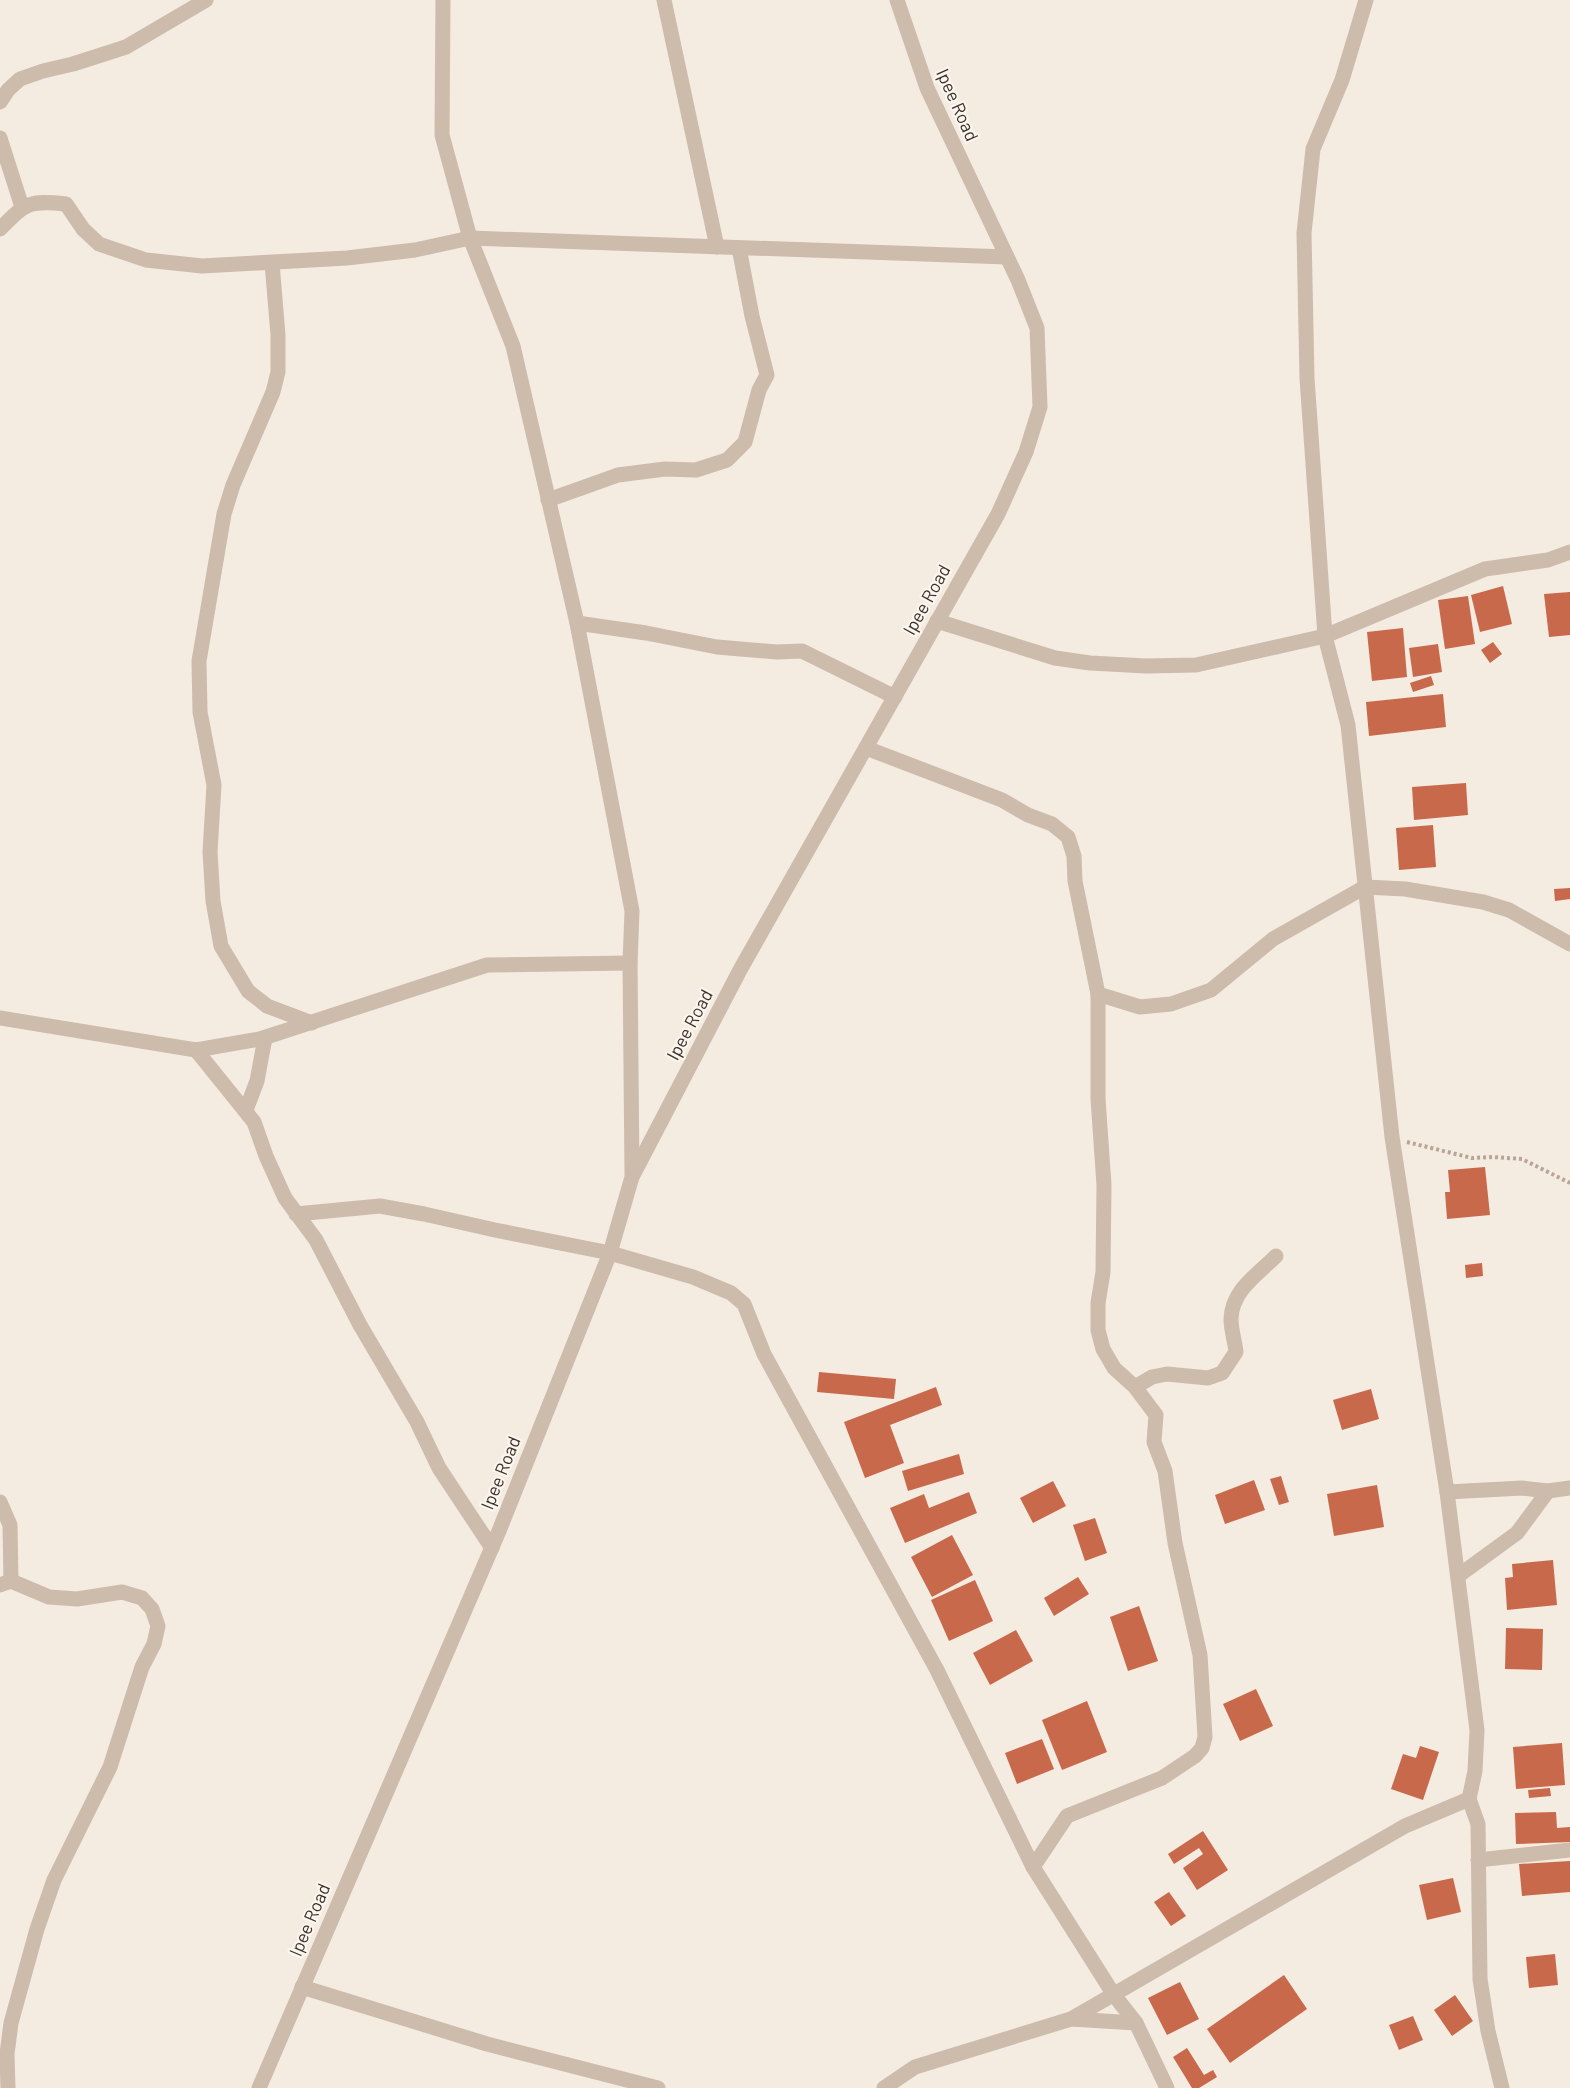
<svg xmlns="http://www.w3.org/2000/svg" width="1570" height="2088" font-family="Barlow,sans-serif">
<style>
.building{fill:#c8694b}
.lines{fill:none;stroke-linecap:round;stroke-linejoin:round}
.path{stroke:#b9a596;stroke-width:4;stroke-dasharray:3 3;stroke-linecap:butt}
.street{stroke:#cdbbac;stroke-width:15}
.labels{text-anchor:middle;stroke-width:4.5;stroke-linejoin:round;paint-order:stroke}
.street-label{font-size:18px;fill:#3b302b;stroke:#fbf5ee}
</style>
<rect width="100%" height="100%" fill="#f4ebe1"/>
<g class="building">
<polygon points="1503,586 1512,624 1480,632 1471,595"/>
<polygon points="1570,592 1570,635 1549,637 1544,594"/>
<polygon points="1468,596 1475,644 1445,649 1438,600"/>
<polygon points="1403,628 1407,677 1372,681 1367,632"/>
<polygon points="1493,642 1502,654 1490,663 1481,650"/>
<polygon points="1438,644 1442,672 1413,677 1409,648"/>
<polygon points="1431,676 1434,685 1413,692 1410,683"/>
<polygon points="1443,694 1446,727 1369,736 1366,702"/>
<polygon points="1466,783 1468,815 1414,820 1412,787"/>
<polygon points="1433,825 1436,867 1399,870 1396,828"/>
<polygon points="1570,888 1570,899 1555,901 1554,889"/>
<polygon points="1485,1167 1490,1215 1447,1219 1445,1192 1450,1192 1448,1170"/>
<polygon points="1482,1263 1483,1276 1466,1278 1465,1265"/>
<polygon points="819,1372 896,1379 894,1399 817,1392"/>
<polygon points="936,1387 942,1405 890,1425 904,1463 865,1478 844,1422"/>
<polygon points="1371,1389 1379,1419 1342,1430 1333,1400"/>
<polygon points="959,1454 964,1474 908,1491 902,1471"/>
<polygon points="1281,1476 1289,1502 1279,1505 1270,1479"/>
<polygon points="1254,1480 1265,1510 1225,1524 1215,1495"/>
<polygon points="1053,1481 1066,1506 1033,1523 1020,1498"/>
<polygon points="1377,1485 1384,1527 1334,1536 1327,1494"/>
<polygon points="969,1492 977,1513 905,1543 890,1508 924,1494 929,1508"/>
<polygon points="1095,1518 1107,1553 1085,1561 1073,1525"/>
<polygon points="952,1535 973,1575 932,1597 911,1557"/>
<polygon points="1553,1560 1557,1605 1507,1610 1505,1578 1513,1577 1512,1564"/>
<polygon points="1078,1577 1089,1594 1054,1616 1044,1598"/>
<polygon points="975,1580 993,1621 949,1641 931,1600"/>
<polygon points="1139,1606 1158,1661 1128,1671 1110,1617"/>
<polygon points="1506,1628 1543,1629 1542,1670 1505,1669"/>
<polygon points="1016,1630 1033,1661 990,1685 973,1653"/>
<polygon points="1256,1689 1273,1726 1240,1741 1223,1704"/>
<polygon points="1087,1701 1107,1752 1062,1770 1042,1720"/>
<polygon points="1042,1739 1054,1769 1017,1784 1005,1753"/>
<polygon points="1562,1743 1565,1785 1516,1789 1513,1747"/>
<polygon points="1420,1746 1439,1752 1423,1800 1391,1789 1403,1754 1416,1758"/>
<polygon points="1550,1788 1551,1796 1529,1798 1528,1790"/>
<polygon points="1556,1812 1557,1828 1570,1827 1570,1842 1516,1844 1515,1813"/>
<polygon points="1203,1831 1228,1870 1197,1890 1183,1868 1203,1854 1199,1848 1174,1864 1168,1854"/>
<polygon points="1570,1861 1570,1892 1522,1896 1519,1864"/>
<polygon points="1453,1878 1461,1912 1427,1920 1419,1885"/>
<polygon points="1169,1892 1186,1916 1171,1926 1154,1902"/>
<polygon points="1555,1954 1558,1985 1529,1988 1526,1957"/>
<polygon points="1284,1975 1307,2009 1230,2063 1207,2029"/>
<polygon points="1180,1982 1199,2019 1167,2035 1148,1998"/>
<polygon points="1455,1995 1473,2021 1452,2036 1434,2010"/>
<polygon points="1413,2016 1423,2040 1399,2050 1389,2025"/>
<polygon points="1187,2048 1204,2075 1213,2070 1217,2077 1199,2088 1192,2088 1173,2057"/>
</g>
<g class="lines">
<polyline class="path" points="1407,1142 1472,1158 1493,1157 1522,1159 1570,1183"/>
<g class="street">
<polyline points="443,0 442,135 470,238 513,346 577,623 632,911 630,963 632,1174"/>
<polyline points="664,0 717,247"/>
<polyline points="0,102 8,90 20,79 43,71 73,64 126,47 206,0"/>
<polyline points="0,138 22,207"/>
<path d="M0,229C26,203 28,200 66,204L83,229L99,244L146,260L202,266L347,258L415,250L470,238L1007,257"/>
<polyline points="272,263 278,335 278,372 273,392 233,485 224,514 199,661 200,712 214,785 210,852 213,901 221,946 248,991 267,1006 312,1023"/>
<polyline points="548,500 618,475 665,469 696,470 727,460 745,442 759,390 767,375 752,316 739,248"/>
<polyline points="937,621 1055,658 1090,663 1146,666 1196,665 1325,636 1485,569 1548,560 1570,552"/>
<polyline points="577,623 646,633 717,647 777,652 802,651 895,697"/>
<polyline points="866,748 1002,800 1028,815 1052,824 1068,837 1074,856 1075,881 1098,994 1098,1099 1104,1185 1103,1272 1098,1303 1098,1330 1103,1349 1114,1368 1135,1387 1156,1415 1154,1442 1165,1471 1175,1543 1200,1655 1205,1737 1202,1748 1195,1756 1162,1778 1067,1816 1033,1867"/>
<polyline points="1098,994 1140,1007 1171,1004 1211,990 1273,939 1365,887 1405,889 1483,902 1509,910 1570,944"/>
<polyline points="0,1018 196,1050 260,1039 487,965 630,963"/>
<polyline points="196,1050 254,1122 266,1156 285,1198 316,1240 360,1325 417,1422 439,1468 492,1548"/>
<polyline points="246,1110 257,1081 265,1038"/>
<polyline points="296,1214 380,1206 424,1214 495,1230 610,1253 693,1277 731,1293 744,1304 764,1354 937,1670 1033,1867 1114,1995 1136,2023 1167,2088"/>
<path d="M1135,1387L1152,1377L1167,1374L1208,1378L1222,1373L1236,1352C1235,1342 1231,1330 1231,1319C1232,1290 1257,1275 1276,1256"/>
<polyline points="1447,1492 1522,1488 1548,1491 1570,1488"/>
<polyline points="0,1502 10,1525 11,1581"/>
<polyline points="1458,1576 1517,1533 1548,1491"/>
<polyline points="0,1585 11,1581 49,1597 77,1599 122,1592 142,1598 152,1609 158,1626 154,1644 142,1667 110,1767 54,1880 37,1929 11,2023 7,2054 8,2088"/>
<polyline points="1469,1799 1478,1824 1480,1979 1488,2031 1502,2088"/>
<polyline points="1478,1860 1570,1850"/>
<polyline points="302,1987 487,2044 658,2088"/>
<polyline points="1071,2019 1136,2023"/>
<polyline points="259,2088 499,1531 610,1253 632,1177 740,970 998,514 1026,452 1040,407 1037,328 1018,280 927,88 897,0"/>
<polyline points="884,2088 915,2067 1071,2019 1405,1826 1469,1799 1475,1771 1477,1730 1447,1492 1392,1137 1348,725 1325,636 1307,378 1304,233 1313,149 1342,80 1366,0"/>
</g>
</g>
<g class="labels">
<g class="street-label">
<text transform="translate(957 105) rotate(66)" y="6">Ipee Road</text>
<text transform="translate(927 600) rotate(-61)" y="6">Ipee Road</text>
<text transform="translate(690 1025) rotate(-62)" y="6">Ipee Road</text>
<text transform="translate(501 1473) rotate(-68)" y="6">Ipee Road</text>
<text transform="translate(310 1920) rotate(-67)" y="6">Ipee Road</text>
</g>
</g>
</svg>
